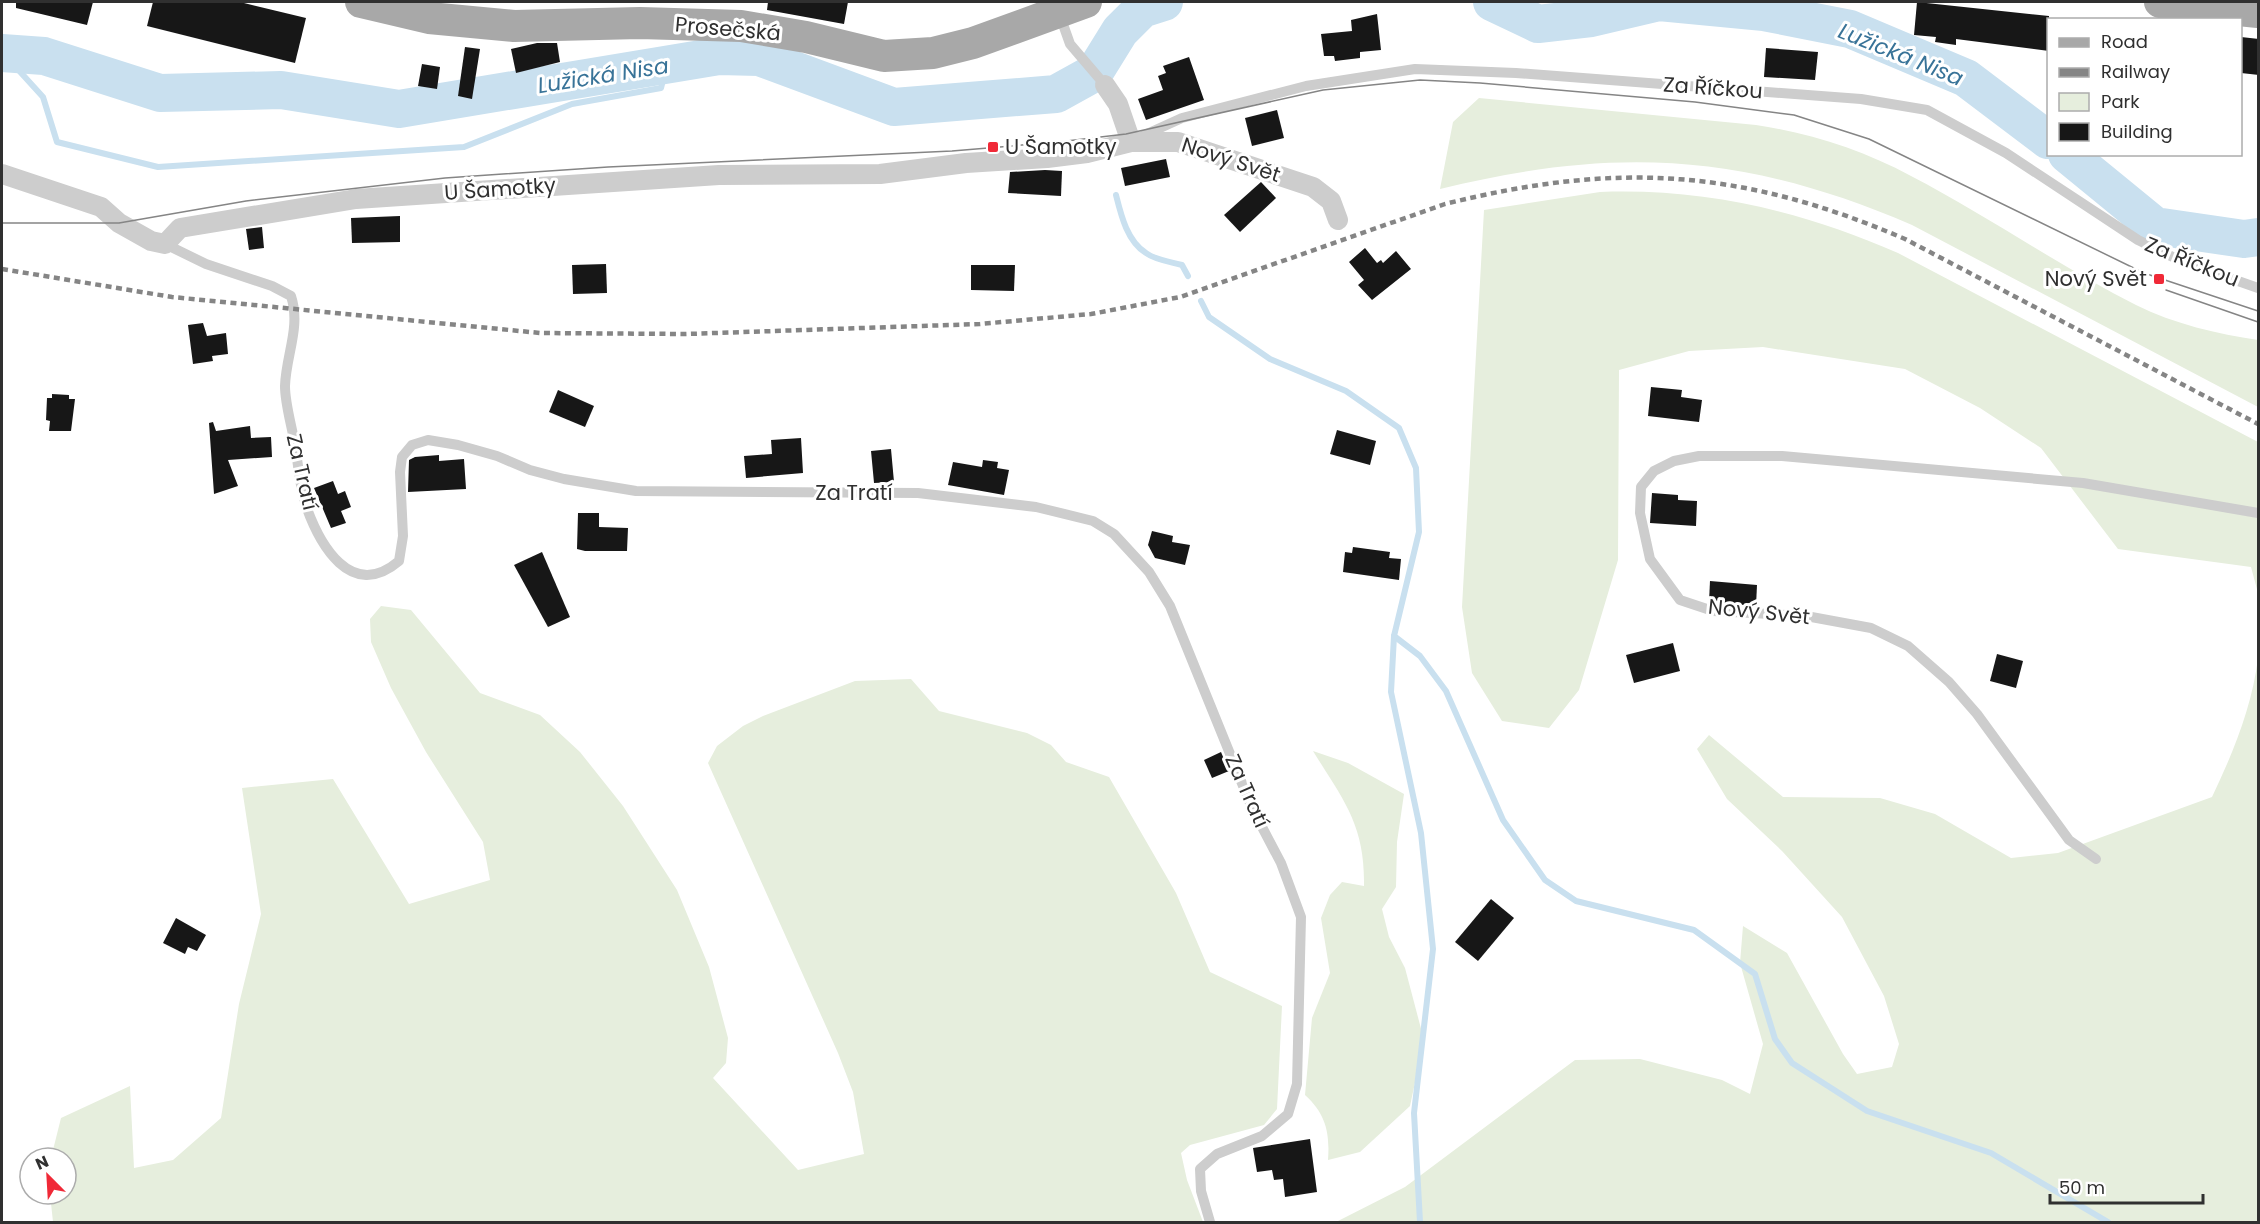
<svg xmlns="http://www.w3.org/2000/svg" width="2260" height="1224" font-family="Poppins,sans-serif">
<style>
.green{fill:#e6eedd}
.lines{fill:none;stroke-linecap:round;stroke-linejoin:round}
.stream{stroke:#c9e0ef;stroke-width:6}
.river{stroke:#c9e0ef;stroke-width:38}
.building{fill:#171717}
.service{stroke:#cdcdcd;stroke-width:10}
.minor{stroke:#cdcdcd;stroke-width:20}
.primary{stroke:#a8a8a8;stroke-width:32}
.tram{stroke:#858585;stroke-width:1.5}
.rail{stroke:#858585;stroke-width:4.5;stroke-dasharray:6 4.5;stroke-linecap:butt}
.poi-dot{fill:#f02937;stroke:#fff;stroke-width:2}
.labels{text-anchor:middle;stroke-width:6;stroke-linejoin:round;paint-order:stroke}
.street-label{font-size:21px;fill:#303030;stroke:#fff}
.poi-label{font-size:21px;fill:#303030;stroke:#fff;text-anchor:start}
.water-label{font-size:22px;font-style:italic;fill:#387398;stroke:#fff}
</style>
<rect width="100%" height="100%" fill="#fff"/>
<g class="green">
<path d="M1479,98L1756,125C1810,133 1863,150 1911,176C1988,216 2059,266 2136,305C2174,324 2218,334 2258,340V407L1912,225C1745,153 1616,146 1440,189L1453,122Z"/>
<path d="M1600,192C1705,188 1803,211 1898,253L2258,442V593L2251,567L2118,549L2041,448L1980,408L1905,369L1763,347L1689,351L1619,370L1618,560L1579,690L1549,728L1502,721L1472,673L1462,607L1484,210Z"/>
<polygon points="381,606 411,610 480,693 540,715 580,752 623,806 677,890 709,967 728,1038 726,1063 713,1078 798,1170 864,1154 853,1092 838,1053 708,763 717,746 743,726 763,716 855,681 911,679 939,711 1027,733 1051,745 1066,762 1109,777 1176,893 1210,972 1282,1006 1277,1109 1264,1125 1190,1145 1181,1153 1187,1180 1203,1222 53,1222 50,1194 66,1194 66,1158 51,1158 61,1118 130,1086 134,1168 173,1160 221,1118 239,1004 261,914 242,788 333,779 409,904 490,880 483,842 426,752 391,688 371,642 370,619"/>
<path d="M2258,658V1222H1336L1405,1187L1575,1060L1640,1059L1722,1080L1750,1094L1763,1044L1740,963L1743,926L1787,953L1843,1054L1857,1074L1892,1067L1899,1044L1884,996L1842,917L1782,851L1727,799L1697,749L1709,735L1783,797L1880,798L1935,814L2011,858L2058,853L2212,797C2233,753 2252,707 2258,658Z"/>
<path d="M1313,751L1348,763L1404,794L1397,842L1396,887L1382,909L1389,937L1405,968L1424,1040L1410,1106L1360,1152L1328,1160C1330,1133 1326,1114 1305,1095L1312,1018L1330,973L1321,918L1330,895L1342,882L1364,886C1365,825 1344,801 1313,751Z"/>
</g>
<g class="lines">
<g class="stream">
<polyline points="3,53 43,97 57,142 158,167 464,147 572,104 661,88 667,64"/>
<path d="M1116,195C1121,215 1127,241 1146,253C1155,260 1171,262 1182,265L1188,276"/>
<polyline points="1201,301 1209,317 1270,359 1346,391 1399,428 1416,468 1419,532 1394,636 1420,656 1446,691 1503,820 1545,880 1576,901 1694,930 1755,974 1775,1039 1792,1063 1867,1111 1991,1153 2108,1222"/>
<polyline points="1394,636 1391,692 1421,833 1433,949 1414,1113 1420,1222"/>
</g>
<g class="river">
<polyline points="1492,2 1538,24 1591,18 1659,2 1764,12 1850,29 1966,78 2048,140"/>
<polyline points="2,53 44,56 160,93 281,90 399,109 719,56 759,57 894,107 1056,94 1094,73 1120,31 1142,9 1164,2"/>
<polyline points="2067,154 2155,226 2244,239 2258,237"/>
</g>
</g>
<g class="building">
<polygon points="16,2 93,2 87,25 16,8"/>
<polygon points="153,2 240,2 306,18 295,63 147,26"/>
<polygon points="768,2 848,2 844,24 767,10"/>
<polygon points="1917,2 2049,16 2049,51 1956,39 1956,45 1935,42 1936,37 1914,35"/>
<polygon points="1377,14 1381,50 1360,52 1360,58 1335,61 1334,56 1324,56 1321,34 1352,31 1351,20"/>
<polygon points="2241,37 2259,39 2259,75 2241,73"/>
<polygon points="537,43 557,43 560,62 516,73 511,49"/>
<polygon points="465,47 480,49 472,99 458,96"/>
<polygon points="1766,48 1818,52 1815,80 1764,77"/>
<polygon points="1189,57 1204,100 1146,120 1138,99 1163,90 1158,76 1166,73 1163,66"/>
<polygon points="422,64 440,67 437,89 418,86"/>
<polygon points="1277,110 1284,138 1252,146 1245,118"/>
<polygon points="1166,159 1170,177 1125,186 1121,168"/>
<polygon points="1045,170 1062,171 1061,196 1008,193 1010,172"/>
<polygon points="1261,182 1276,198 1240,232 1224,215"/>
<polygon points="400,216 400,242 352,243 351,218"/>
<polygon points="262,227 264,248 249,250 246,229"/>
<polygon points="1365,248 1377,263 1381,260 1383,263 1396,251 1411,269 1372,300 1358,285 1364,280 1349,262"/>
<polygon points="606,264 607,293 573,294 572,265"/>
<polygon points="971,265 1015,265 1014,291 971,290"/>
<polygon points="203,323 207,336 226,333 228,354 212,356 213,361 193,364 188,325"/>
<polygon points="1651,387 1682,390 1681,397 1702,400 1699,422 1648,416"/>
<polygon points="558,390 594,406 585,427 549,412"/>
<polygon points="52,394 69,395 69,399 75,399 71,431 49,431 50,421 46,420 47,398 52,398"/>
<polygon points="213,422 216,431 250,426 251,438 271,437 272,457 228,460 238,486 214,494 209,423"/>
<polygon points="1337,430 1376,441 1370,465 1330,454"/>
<polygon points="801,438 803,473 746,478 744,456 772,454 771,440"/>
<polygon points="891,449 894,482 874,483 871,451"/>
<polygon points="439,455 439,461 464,459 466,489 408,492 409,460 415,457"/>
<polygon points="983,460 998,462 997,468 1009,470 1004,495 948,485 953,462 982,467"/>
<polygon points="333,481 338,494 345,491 351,507 341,511 346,523 331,528 314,488"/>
<polygon points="1652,493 1678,495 1678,500 1697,501 1696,526 1650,523"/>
<polygon points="578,513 599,513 599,527 628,528 627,551 585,551 577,549"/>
<polygon points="1152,531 1173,536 1172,542 1190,545 1185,565 1155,558 1148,545"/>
<polygon points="1353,547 1390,552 1389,558 1401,559 1399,580 1343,572 1345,552 1352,553"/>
<polygon points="542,552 570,617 548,627 514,565"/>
<polygon points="1710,581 1757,585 1756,606 1709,602"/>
<polygon points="1673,643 1680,671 1634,683 1626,655"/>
<polygon points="1997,654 2023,661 2016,688 1990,681"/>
<polygon points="1221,752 1229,771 1212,778 1204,760"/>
<polygon points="1491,899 1514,918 1478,961 1455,942"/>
<polygon points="176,918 206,935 197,951 188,947 185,954 163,943"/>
<polygon points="1310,1139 1317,1192 1285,1197 1283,1179 1274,1180 1272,1170 1257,1172 1253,1148"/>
</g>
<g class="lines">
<g class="service">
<polyline points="1059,13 1070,44 1105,85"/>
<polyline points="1138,138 1182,118 1306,86 1415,69 1516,73 1861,99 1927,110 2006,153 2138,240 2181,261 2258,288"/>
<path d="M165,244L206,264L272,286L291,296C301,327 286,355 285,386C285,403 291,423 294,440C298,460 299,483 305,503C319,544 351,602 399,561L403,536L400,472L402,457L412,445L428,440L458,445L497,456L530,470L564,479L636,491L918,493L1036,507L1093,521L1114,534L1149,572L1170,606L1252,808L1281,863L1301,917L1297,1084L1288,1114L1262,1136L1217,1154L1200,1169L1201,1191L1210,1222"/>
<polyline points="2096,859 2069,840 1977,714 1949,682 1908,646 1871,628 1806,616 1713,611 1680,600 1650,559 1640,513 1641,487 1654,471 1674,461 1699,456 1782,456 2083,483 2258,513"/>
</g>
<g class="minor">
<polyline points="1105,85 1118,104 1131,142"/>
<polyline points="2,174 101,207 119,223 151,241 165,244 180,228 356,199 719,175 880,174 966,163 1047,158 1087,153 1131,142 1178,142 1313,187 1331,201 1338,220"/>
</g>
<g class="primary">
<polyline points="361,2 429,18 514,26 640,23 741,26 806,37 884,56 933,53 973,43 1086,2"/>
<polyline points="2160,2 2258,12"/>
</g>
<g class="tram">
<polyline points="2,223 119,223 246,201 445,178 608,167 952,151 1058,142 1126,134 1323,90 1420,80 1480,83 1695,102 1794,115 1869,139 2144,273 2258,311"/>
<polyline points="2166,290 2258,322"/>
</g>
<path class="rail" d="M2,269L172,297L540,333L686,334L980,324L1091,314L1180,297L1445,204C1617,161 1742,169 1905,239L2258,424"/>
</g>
<g class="poi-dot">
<rect x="987" y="141" width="12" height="12" rx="3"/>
<rect x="2153" y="273" width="12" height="12" rx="3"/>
</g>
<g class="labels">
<g class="street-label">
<text transform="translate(728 29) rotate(5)" y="7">Prosečská</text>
<text transform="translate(1713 88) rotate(4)" y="7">Za Říčkou</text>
<text transform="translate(1231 160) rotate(18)" y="7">Nový Svět</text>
<text transform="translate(500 189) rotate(-4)" y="7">U Šamotky</text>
<text transform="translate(2192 262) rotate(22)" y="7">Za Říčkou</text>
<text transform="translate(302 472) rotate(77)" y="7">Za Tratí</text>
<text x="854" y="500">Za Tratí</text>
<text transform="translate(1759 612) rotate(6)" y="7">Nový Svět</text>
<text transform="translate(1247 791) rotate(66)" y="7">Za Tratí</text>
</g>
<g class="poi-label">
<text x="1005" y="154">U Šamotky</text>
<text x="2147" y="286" text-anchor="end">Nový Svět</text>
</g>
<g class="water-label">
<text transform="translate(1901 54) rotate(22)" y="8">Lužická Nisa</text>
<text transform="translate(603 75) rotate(-9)" y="8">Lužická Nisa</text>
</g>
</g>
<rect width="2260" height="1224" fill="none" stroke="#303030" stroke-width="6"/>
<rect x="2047" y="18" width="195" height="138" fill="#ffffff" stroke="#acacac" stroke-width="1.5"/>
<rect x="2059" y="38" width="30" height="9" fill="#a8a8a8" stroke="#acacac" stroke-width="1.5"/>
<text x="2101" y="48" font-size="18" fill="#303030">Road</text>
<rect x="2059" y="68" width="30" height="9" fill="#858585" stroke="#acacac" stroke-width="1.5"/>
<text x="2101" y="78" font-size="18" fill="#303030">Railway</text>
<rect x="2059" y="93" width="30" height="18" fill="#e6eedd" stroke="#acacac" stroke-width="1.5"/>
<text x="2101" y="108" font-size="18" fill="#303030">Park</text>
<rect x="2059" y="123" width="30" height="18" fill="#171717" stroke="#acacac" stroke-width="1.5"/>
<text x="2101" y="138" font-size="18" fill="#303030">Building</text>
<g transform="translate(48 1176) rotate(336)"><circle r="28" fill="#ffffff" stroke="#acacac" stroke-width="1.5"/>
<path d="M0-4.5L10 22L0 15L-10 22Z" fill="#f02937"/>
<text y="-9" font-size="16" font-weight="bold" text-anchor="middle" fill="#303030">N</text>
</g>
<path d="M2050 1194v9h153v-9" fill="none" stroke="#303030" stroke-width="3"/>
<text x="2059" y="1194" font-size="18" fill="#303030" stroke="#ffffff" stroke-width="4.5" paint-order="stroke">50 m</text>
</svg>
